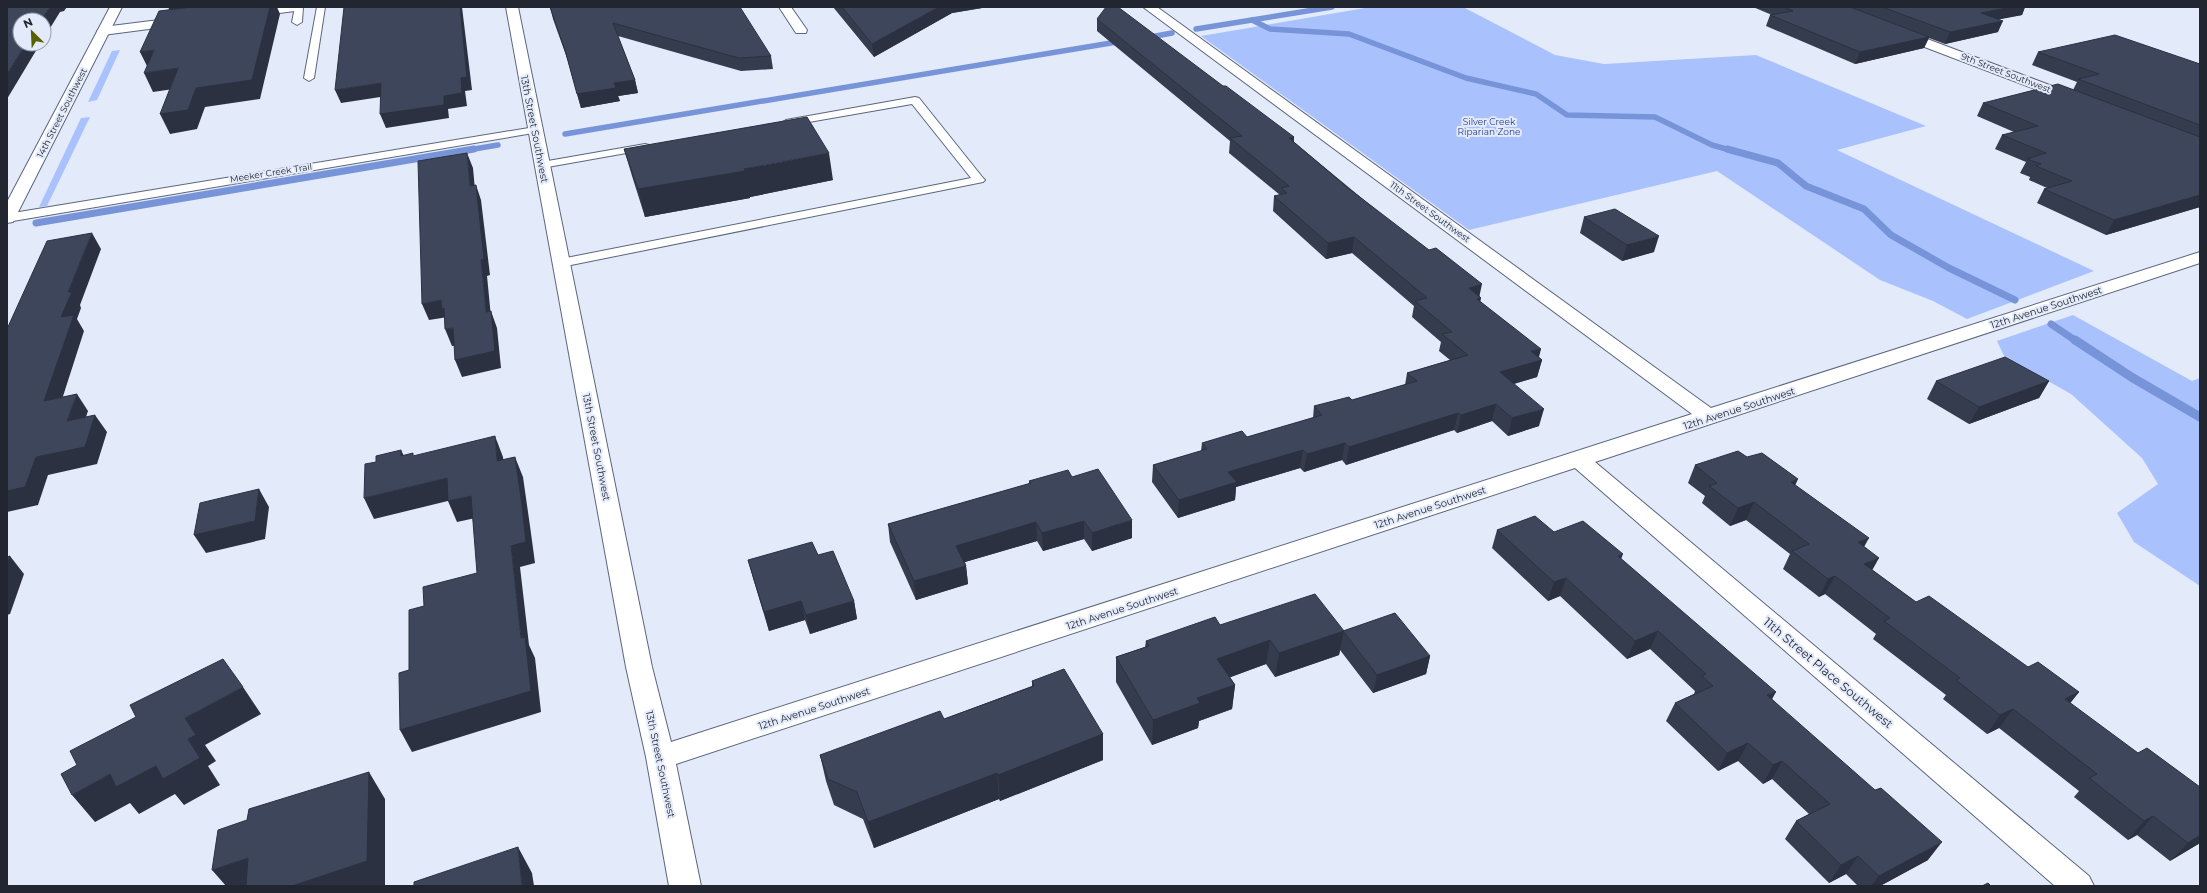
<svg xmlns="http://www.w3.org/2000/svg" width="2207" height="893" font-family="Montserrat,sans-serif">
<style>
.green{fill:#a9c2fe}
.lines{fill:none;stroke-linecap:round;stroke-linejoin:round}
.stream-far2{stroke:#7894d9;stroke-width:5.5}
.stream-far1{stroke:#7894d9;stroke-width:7}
.stream{stroke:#7894d9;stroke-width:9}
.lane-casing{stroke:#5c667d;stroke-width:2}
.street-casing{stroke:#5c667d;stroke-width:2}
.secondary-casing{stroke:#5c667d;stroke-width:2}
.lane{fill:#fff;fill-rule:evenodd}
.street{fill:#fff;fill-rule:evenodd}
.secondary{fill:#fff;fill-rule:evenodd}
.wall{fill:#343c4e}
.shaded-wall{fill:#2b3140}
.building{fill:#3d465b;stroke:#2b3140}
.labels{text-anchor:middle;stroke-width:4;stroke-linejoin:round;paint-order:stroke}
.far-street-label{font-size:9px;fill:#222630;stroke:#e3eafa}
.far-park-label{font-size:9px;fill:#213b8b;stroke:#e3eafa}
.street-label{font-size:10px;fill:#222630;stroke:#e3eafa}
.near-street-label{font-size:12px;fill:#222630;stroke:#e3eafa}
</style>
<rect width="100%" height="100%" fill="#e3eafa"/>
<g class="green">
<polygon points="1371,7 1463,7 1555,55 1604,64 1756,55 1926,126 1837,150 2094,271 1967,319 1933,301 1880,280 1717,171 1469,230 1201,36"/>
<polygon points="120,50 97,100 88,102 112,51"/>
<polygon points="90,117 47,206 39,207 81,118"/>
<polygon points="2073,315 2192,381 2200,378 2200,586 2134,542 2117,513 2158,484 2142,458 2071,394 2004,356 1997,341"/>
</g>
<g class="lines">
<g class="stream-far2">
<polyline points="1252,20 1332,7"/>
<polyline points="1196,29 1252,20 1270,29 1349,34 1466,78 1536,94 1567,115 1655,117 1712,145 1730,150"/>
<polyline points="1145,38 1172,33"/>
<polyline points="565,134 1123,41"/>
<polyline points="468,150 498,145"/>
</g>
<g class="stream-far1">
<polyline points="1727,149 1778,163 1806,186 1864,209 1891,235 1949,268 2015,300"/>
<polyline points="36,223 474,149"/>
<polyline points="2051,324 2076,341"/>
</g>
<polyline class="stream" points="2075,340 2133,378 2200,417"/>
<defs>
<g id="lane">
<polygon points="295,7 303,7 302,22 297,25 292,22"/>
<polygon points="317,7 325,7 314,78 309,81 304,78"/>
<polygon points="915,97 919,98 983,178 985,180 983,182 561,267 554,263 561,259 971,178 912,104 786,126 781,123 786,120"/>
<polygon points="535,127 539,128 540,130 539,132 7,222 7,214"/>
<polygon points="645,144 649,145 651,147 649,149 542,168 536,165 542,162"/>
</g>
<g id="street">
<polygon points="267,7 301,7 295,11 249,17 243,13 245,10"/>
<polygon points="506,7 518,7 652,667 671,742 1692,414 1143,7 1157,7 1711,408 2200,252 2200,263 1595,462 2089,876 2094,886 2055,886 1575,468 676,764 701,886 669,886 646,757 626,667"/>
<polygon points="779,7 791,7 807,30 806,33 796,33"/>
<polygon points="183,17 189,21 187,24 103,35 97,31 103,27"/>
</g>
<g id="secondary">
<polygon points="110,7 122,7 15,218 13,222 7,223 7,202"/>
<polygon points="1898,28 2076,95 2078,98 2071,102 2066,101 1893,35 1892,32"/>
</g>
</defs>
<use href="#lane" class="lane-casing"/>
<use href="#street" class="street-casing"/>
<use href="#secondary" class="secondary-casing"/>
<use href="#lane" class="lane"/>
<use href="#street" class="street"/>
<use href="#secondary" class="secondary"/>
</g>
<g class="wall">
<polygon points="550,7 771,56 773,69 741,71 618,36 635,80 638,93 618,96 620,101 581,108 568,61 553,19"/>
<polygon points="833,7 988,7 952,13 874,57"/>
<polygon points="1753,7 2025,7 2022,15 1999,19 1998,32 1945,44 1929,38 1924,48 1855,64 1766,26 1770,15 1772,15"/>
<polygon points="1097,19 1223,86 1294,137 1294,142 1480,296 1480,302 1542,360 1537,377 1514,384 1539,426 1508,436 1492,421 1457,433 1454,430 1346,465 1342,460 1304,472 1300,468 1236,487 1235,500 1178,518 1152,482 1153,465 1201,451 1202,443 1247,437 1313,418 1314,406 1352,400 1405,385 1407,373 1450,360 1439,351 1441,342 1412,317 1414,306 1352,253 1326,259 1273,211 1274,196 1280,195 1229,153 1230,141 1097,31"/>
<polygon points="2038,52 2200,64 2200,207 2106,235 2037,203 2044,189 2047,188 2029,180 2030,177 2020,173 2026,162 1995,149 2002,135 2014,132 1977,116 1983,103 2073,90 2077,82 2032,65"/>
<polygon points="624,149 833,180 750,197 750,198 645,217 632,176"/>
<polygon points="1584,217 1654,252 1622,261 1580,233"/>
<polygon points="1936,381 2049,381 2039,398 1969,424 1927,399"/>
<polygon points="1747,457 1795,486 1864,547 1872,570 1916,602 2028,667 2079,692 2070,703 2200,843 2170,861 2137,835 2128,840 2074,797 2079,791 1999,728 1987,734 1943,699 1946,695 1873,639 1876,634 1825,594 1819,597 1783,569 1790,554 1746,520 1730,526 1702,503 1705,496 1688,483 1695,465"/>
<polygon points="1072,477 1132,538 1092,551 1084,539 1043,551 1037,541 965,562 966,566 968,584 916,600 890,542 888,524 1029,484 1029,481"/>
<polygon points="1497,530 1554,532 1621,559 1772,699 1928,860 1880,886 1858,886 1846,874 1829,883 1785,839 1796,821 1809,814 1772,779 1763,784 1738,761 1718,771 1666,721 1675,703 1694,694 1695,691 1650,649 1627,659 1560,596 1548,601 1492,548"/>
<polygon points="818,555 854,601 857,619 810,634 805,620 769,631 753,578 748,560"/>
<polygon points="1220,625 1343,631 1430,656 1426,674 1373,693 1340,650 1339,655 1275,677 1266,664 1230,677 1235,685 1232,709 1199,721 1198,728 1152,745 1116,682 1116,657 1145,647 1146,641"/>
<polygon points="1032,681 1103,734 1103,760 1000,801 999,799 874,848 863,819 834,805 826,781 820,755 944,719 1032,686"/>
</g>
<g class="shaded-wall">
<polygon points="50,7 67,7 64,11 60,12 44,38 44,20 41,20"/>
<polygon points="168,7 253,7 173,17"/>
<polygon points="270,7 277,7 280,14 260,99 205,107 197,129 170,134 160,114 196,88"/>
<polygon points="460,7 462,7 472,90 465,91 467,106 448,109 449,118 386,128 380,114 461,78"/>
<polygon points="939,7 988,7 952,13 874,57 872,44"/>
<polygon points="2011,7 2025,7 2022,15 1976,24 1981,13"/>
<polygon points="2003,21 1998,32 1945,44 1950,32"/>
<polygon points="1929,37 1924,48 1855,64 1860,52"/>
<polygon points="26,44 40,44 7,99 7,74"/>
<polygon points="154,50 149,70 140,52"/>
<polygon points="178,68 187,87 153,92 144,73"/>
<polygon points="635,80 638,93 618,96 620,101 581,108 577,94 614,83"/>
<polygon points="381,83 387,96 341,103 335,90"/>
<polygon points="1294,137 1293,151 1289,138"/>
<polygon points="467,153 473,168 476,201 470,186"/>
<polygon points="829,153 833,180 750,197 750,198 645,217 638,189"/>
<polygon points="476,185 481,200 490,275 487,276 491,317 491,311 497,328 501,368 462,377 455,360 486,312 481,260"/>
<polygon points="2200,195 2200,207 2106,235 2114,220"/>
<polygon points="92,233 101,249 80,305 81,308 77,319 84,331 56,418 44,401 61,317 68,292"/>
<polygon points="1659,236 1654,252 1622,261 1627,245"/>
<polygon points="1354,237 1352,253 1326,259 1328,243"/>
<polygon points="1482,284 1479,298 1481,298 1478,314 1469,288"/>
<polygon points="441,300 448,317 429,320 422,304"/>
<polygon points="453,328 460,345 452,346 445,329"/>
<polygon points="1541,349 1538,361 1542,360 1537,377 1495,389 1500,372 1531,351"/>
<polygon points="2049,381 2039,398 1969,424 1979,407"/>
<polygon points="77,394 88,411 79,438 67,421"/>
<polygon points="1496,404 1492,421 1457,433 1461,415"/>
<polygon points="1544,409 1539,426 1508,436 1512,418"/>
<polygon points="1458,413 1454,430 1346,465 1349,447"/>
<polygon points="95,415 107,432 97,464 48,475 38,505 7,512 7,491 36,457"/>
<polygon points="495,436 503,457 506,482 497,461"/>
<polygon points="1345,443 1342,460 1304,472 1307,454"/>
<polygon points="401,450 411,470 401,456"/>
<polygon points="1303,450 1300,468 1236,487 1235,500 1178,518 1179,500 1228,472"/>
<polygon points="515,457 523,477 530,526 535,563 520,567 529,645 535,658 541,712 412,752 400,730 521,638 511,546"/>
<polygon points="447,478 456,499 374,519 364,498"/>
<polygon points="1798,479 1790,497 1791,482"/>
<polygon points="259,489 269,507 265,539 206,553 194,535"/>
<polygon points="471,496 480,517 457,522 448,501"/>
<polygon points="1754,502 1746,520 1730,526 1738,508"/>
<polygon points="1132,520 1132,538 1092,551 1092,533"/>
<polygon points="1084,521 1084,539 1043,551 1042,533"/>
<polygon points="1036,522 1037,541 958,564 956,546"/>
<polygon points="1869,538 1859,556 1858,542"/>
<polygon points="1623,554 1616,573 1618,556"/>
<polygon points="10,556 24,574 10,614 7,615 7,565"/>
<polygon points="1879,558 1869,576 1864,564"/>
<polygon points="966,566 968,584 916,600 914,581"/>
<polygon points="1835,576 1825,594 1819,597 1828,579"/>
<polygon points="1566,578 1560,596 1548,601 1554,582"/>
<polygon points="801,601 805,620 769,631 764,612"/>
<polygon points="854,601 857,619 810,634 806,615"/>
<polygon points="1344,631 1339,655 1275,677 1279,653"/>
<polygon points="1658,631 1650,649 1627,659 1635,641"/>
<polygon points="1270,640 1266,664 1215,683 1217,659"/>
<polygon points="1430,656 1426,674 1373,693 1377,675"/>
<polygon points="1235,685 1232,709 1199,721 1198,728 1152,745 1153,720 1197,698"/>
<polygon points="243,687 261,714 205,745 216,761 208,766 220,785 184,805 175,794 139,814 130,803 95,822 72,795 110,774 156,766 188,739 185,718"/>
<polygon points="1776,692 1766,710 1767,695"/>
<polygon points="2079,692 2064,711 2065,699"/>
<polygon points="2013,709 1999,728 1987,734 2000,715"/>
<polygon points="1103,734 1103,760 1000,801 998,775"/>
<polygon points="1748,743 1738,761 1718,771 1727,753"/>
<polygon points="1782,761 1772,779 1763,784 1773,765"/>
<polygon points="369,772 385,799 385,886 292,886"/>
<polygon points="997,773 999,799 874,848 868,822"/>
<polygon points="2153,816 2137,835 2128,840 2144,821"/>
<polygon points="2200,835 2200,843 2170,861 2188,843"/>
<polygon points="1942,842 1928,860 1880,886 1871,886 1879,876"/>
<polygon points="518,847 532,873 534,886 522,886"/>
<polygon points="1858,856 1846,874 1829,883 1841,865"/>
<polygon points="248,858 264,886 226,886 212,870"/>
</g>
<g class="building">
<polygon points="7,7 50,7 41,20 20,20 20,44 26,44 7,74"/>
<polygon points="192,7 270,7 252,80 196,88 188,110 160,114 178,68 144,73 154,50 140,52 159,11"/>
<polygon points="344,7 460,7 467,77 461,78 462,93 444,96 444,105 380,114 381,83 335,90"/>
<polygon points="550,7 740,7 771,56 739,58 613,23 635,80 614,83 616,88 577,94 565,50"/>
<polygon points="842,7 939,7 872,44"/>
<polygon points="1106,7 1118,7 1223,86 1226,86 1294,137 1289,138 1348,188 1429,250 1436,248 1482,284 1469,288 1481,298 1477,299 1541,349 1531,351 1542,360 1500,372 1544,409 1512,418 1496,404 1461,415 1458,413 1349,447 1345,443 1307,454 1303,450 1228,472 1237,482 1179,500 1153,465 1207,449 1202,443 1242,431 1247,437 1322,415 1314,406 1349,397 1352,400 1417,381 1407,373 1468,355 1442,334 1452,332 1415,301 1427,298 1354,237 1328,243 1274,196 1287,193 1281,188 1289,186 1230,138 1242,136 1097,19"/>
<polygon points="1784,7 1850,7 1929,37 1860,52 1770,15 1793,11"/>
<polygon points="1882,7 2011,7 1981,13 2003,21 1950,32"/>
<polygon points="2115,35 2200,64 2200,125 2078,79 2099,74 2038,52"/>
<polygon points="2058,84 2200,137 2200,195 2114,220 2044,189 2072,181 2036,166 2041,164 2027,159 2046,153 2002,135 2038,126 1983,103"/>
<polygon points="807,117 829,153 744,169 745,171 638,189 624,149"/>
<polygon points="467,153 470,186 476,185 484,259 481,260 486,312 491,311 495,351 455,360 453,328 445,329 444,308 442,309 441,300 422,304 418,161"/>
<polygon points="1615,209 1659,236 1627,245 1584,217"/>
<polygon points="92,233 68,292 72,292 61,317 74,315 44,401 77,394 67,421 95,415 85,447 36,457 25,487 7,491 7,329 47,241"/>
<polygon points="2005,357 2049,381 1979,407 1936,381"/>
<polygon points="495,436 497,461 515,457 522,505 526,542 511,546 521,638 525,637 531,691 400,730 399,673 409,670 409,610 424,606 423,587 477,573 471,496 448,501 447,478 364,498 365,464 376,462 376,456 401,450 401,456 413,453 413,456"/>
<polygon points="1738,451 1747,457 1762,453 1798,479 1791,482 1869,538 1858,542 1879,558 1864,564 1916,602 1929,596 2028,667 2038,662 2079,692 2065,699 2138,753 2147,748 2200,787 2200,835 2188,843 2153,816 2144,821 2089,778 2097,774 2013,709 2000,715 1956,680 1960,678 1884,621 1890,618 1835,576 1828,579 1792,551 1809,544 1754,502 1738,508 1709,486 1717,483 1695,465"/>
<polygon points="1098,469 1132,520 1092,533 1084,521 1042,533 1036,522 956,546 966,566 914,581 888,524 1031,483 1029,481 1068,470 1072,477"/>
<polygon points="259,489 255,521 194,535 200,503"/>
<polygon points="1535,516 1554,532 1583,521 1623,554 1618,556 1776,692 1767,695 1875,790 1881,788 1942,842 1879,876 1858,856 1841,865 1796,821 1830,804 1782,761 1773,765 1748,743 1727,753 1675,703 1713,686 1702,676 1706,674 1658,631 1635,641 1566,578 1554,582 1497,530"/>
<polygon points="812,542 818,555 833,551 854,601 806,615 801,601 764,612 748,560"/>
<polygon points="10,556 7,565 7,557"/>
<polygon points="1315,594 1344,631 1279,653 1270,640 1217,659 1235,685 1197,698 1200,703 1153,720 1116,657 1149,646 1146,641 1215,617 1220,625"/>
<polygon points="1395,613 1430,656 1377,675 1343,631"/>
<polygon points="223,659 243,687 185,718 196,735 188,739 200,758 163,779 156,766 116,787 110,774 72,795 61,774 77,765 70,751 136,717 130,705"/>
<polygon points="1064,669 1103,734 998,775 997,773 868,822 857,792 828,779 820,755 940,711 944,719 1034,686 1032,681"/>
<polygon points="369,772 367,861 292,886 246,886 248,858 212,870 218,830 247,820 249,809"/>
<polygon points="518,847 522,886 414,886 414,882"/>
<polygon points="1988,883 1991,886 1982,886"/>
</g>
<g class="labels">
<g class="far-street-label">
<text transform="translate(2006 73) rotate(21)" y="3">9th Street Southwest</text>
<text transform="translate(62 113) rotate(-63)" y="3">14th Street Southwest</text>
<text transform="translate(271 173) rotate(-9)" y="3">Meeker Creek Trail</text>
<text transform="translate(1430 212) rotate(36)" y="3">11th Street Southwest</text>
</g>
<g class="far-park-label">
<text x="1489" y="125">Silver Creek<tspan x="1489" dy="10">Riparian Zone</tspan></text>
</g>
<g class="street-label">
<text transform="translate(535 129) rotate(79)" y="4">13th Street Southwest</text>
<text transform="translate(2046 307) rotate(-18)" y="4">12th Avenue Southwest</text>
<text transform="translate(1739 408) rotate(-18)" y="4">12th Avenue Southwest</text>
<text transform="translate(597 447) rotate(79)" y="4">13th Street Southwest</text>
<text transform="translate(1430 507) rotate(-18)" y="4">12th Avenue Southwest</text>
<text transform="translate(1122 608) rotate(-18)" y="4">12th Avenue Southwest</text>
<text transform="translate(814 708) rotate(-18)" y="4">12th Avenue Southwest</text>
<text transform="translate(661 764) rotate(78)" y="4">13th Street Southwest</text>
</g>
<g class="near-street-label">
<text transform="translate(1828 673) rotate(40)" y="4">11th Street Place Southwest</text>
</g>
</g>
<rect width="2207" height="893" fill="none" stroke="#222630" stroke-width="16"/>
<g transform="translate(32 32) rotate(336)"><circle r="19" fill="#e3eafa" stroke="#969ca9"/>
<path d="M0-3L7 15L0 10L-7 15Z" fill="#576100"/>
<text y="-6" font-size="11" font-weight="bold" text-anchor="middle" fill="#222630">N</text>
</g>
</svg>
